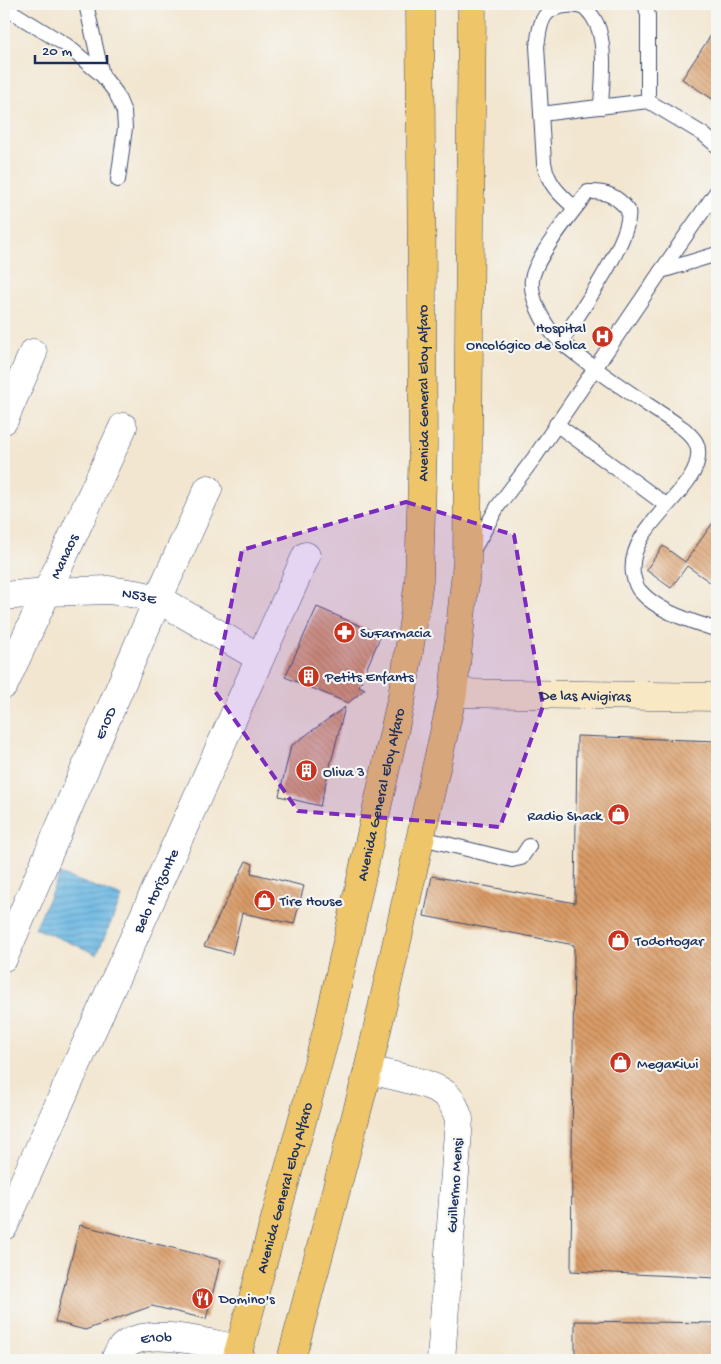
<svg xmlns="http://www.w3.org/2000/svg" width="721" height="1364" font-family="'Gochi Hand',sans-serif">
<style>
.water{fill:url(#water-rules);stroke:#4272a0}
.building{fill:url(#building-back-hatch)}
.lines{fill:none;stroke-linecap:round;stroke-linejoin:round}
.lane-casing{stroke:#3b4a6f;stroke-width:16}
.street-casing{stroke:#3b4a6f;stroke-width:29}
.secondary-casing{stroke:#3b4a6f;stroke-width:29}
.primary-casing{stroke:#3b4a6f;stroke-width:29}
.lane{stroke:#fff;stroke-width:14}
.street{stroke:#fff;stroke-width:28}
.secondary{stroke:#f8e8c3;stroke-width:28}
.primary{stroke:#eec569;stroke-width:28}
.marked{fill:#7b2cbf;fill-opacity:0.2;stroke:#7b2cbf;stroke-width:4;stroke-dasharray:10 6;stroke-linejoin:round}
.labels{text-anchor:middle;stroke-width:4.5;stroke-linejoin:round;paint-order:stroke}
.poi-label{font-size:15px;fill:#1b2f5e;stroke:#f6f6f2;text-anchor:start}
.street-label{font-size:15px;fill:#1b2f5e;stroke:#f6f6f2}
</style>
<defs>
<pattern id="water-rules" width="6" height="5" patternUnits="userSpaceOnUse" patternTransform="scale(1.25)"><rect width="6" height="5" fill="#68b6e2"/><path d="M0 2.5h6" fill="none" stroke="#5594ba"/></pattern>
<pattern id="building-back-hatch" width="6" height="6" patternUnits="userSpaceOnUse" patternTransform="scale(1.25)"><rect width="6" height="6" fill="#da9b66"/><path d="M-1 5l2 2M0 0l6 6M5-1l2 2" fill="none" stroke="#b07f57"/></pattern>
</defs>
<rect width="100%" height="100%" fill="#f6f6f2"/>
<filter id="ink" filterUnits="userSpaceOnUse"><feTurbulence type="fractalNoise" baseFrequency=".02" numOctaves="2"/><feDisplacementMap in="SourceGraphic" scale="10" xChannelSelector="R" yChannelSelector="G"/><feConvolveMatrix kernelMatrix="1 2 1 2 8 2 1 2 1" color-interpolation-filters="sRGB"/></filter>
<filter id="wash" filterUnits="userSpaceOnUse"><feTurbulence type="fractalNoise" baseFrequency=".0096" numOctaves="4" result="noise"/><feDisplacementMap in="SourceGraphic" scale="20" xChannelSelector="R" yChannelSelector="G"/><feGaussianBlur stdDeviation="1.12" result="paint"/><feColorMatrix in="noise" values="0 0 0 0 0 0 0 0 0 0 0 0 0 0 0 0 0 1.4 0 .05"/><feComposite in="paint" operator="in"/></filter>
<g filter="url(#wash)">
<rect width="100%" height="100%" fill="#f2e6d0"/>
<polygon class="water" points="60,874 122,897 97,954 35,928"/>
<g id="blocks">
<g class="building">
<polygon points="717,26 717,102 682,79"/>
<polygon points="717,517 717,587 687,566 671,588 646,570 663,546 685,562"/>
<polygon points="317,607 381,635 359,686 365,689 348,703 285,677"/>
<polygon points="345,707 320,806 279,796 291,746"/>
<polygon points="577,736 717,741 717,1278 571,1271 574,945 424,916 432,876 575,903"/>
<polygon points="246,861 253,864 251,873 304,886 294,924 242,913 232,954 204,946"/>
<polygon points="80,1225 221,1260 206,1319 152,1306 85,1330 55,1322"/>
<polygon points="575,1321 717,1323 717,1360 575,1360"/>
</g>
</g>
</g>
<g filter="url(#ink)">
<use href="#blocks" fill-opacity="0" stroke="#3b4a6f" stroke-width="1"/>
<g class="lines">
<defs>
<g id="lane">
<polyline points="86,4 102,75 116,93 124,112 125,128 118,180"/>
<polyline points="645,4 648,15 648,101"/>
<polyline points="12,12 66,45 102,75"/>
<polyline points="541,114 648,101 703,134 717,146"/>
<path d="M575,208C559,194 548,184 544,163L537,46C539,36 539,24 545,16C551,6 574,3 584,8C591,12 597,23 599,30C606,54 602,83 601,107"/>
<polyline points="661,271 717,191"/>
<path d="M561,342C577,316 634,237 628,210C617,196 606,191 588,192C573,211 536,256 532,279C530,297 542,321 554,335C561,343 571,350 580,357C613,383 649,405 684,429C690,435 698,441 698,450C703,490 626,524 633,574C634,579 636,587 640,591C658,612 692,621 717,630"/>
<polyline points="556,424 666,505"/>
<polyline points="472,552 498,506 534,458 661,271 717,254"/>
<polyline points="422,838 512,860 521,858 529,846"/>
</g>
<g id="street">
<polyline points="4,420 33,353"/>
<path id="s1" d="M4,596L46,592L109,590L136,594L158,599L260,658"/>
<path id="s2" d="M4,685L123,427"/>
<path id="s3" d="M4,957L158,599L208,489"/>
<path d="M368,1070C386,1074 434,1083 446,1095C453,1101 456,1110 459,1119L441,1360"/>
<path id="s4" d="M4,1226L306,556"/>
<path id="s5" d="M115,1360C127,1318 208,1344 239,1349"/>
</g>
<g id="secondary">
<path id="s6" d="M453,693L717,697"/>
</g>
<g id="primary">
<path id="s7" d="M236,1360L328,1027L402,696L411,638L419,580L423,445L420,4"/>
<polyline points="291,1360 368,1070 453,693 467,562 472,4"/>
</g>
</defs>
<use href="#lane" class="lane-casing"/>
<use href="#street" class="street-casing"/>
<use href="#secondary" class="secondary-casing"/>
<use href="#primary" class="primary-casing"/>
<use href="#lane" class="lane"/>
<use href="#street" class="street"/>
<use href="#secondary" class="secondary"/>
<use href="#primary" class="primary"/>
</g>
</g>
<path class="marked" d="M406,502L514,535L543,706L500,827L298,811L214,690L242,550Z"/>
<defs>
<symbol id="hospital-disc" viewBox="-11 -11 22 22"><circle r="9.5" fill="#c8321e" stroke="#f6f6f2"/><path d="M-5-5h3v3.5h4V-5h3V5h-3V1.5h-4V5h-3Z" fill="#fff"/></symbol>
<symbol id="pharmacy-disc" viewBox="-11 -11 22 22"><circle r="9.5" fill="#c8321e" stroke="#f6f6f2"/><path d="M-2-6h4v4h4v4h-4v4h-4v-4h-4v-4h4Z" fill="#fff"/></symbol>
<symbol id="building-disc" viewBox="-11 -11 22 22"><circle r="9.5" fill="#c8321e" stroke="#f6f6f2"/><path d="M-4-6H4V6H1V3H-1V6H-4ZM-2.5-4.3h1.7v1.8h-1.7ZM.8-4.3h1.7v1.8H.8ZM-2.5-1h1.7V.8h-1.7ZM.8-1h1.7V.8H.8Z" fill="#fff"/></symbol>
<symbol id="shop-disc" viewBox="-11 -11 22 22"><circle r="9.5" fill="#c8321e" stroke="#f6f6f2"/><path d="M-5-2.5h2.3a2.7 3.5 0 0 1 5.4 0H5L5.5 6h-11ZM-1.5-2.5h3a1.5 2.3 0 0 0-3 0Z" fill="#fff"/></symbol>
<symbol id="restaurant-disc" viewBox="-11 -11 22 22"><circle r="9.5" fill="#c8321e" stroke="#f6f6f2"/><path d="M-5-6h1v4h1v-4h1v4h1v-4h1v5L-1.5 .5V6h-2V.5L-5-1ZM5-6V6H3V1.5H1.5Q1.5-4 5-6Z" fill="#fff"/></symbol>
</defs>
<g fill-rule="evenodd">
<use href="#hospital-disc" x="590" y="324" width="25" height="25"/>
<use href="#pharmacy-disc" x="332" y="620" width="25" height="25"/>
<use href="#building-disc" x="296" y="664" width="25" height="25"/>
<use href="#building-disc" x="294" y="758" width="25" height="25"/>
<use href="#shop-disc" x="606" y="802" width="25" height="25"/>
<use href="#shop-disc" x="252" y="888" width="25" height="25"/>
<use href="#shop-disc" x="606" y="928" width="25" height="25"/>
<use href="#shop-disc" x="608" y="1050" width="25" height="25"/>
<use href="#restaurant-disc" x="190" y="1286" width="25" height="25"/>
</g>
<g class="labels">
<g class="poi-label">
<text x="586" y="332" text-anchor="end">Hospital<tspan x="586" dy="17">Oncológico de Solca</tspan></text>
<text x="360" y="637">SuFarmacia</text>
<text x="325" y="681">Petits Enfants</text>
<text x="323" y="776">Oliva 3</text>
<text x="602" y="820" text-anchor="end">Radio Shack</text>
<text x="280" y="905">Tire House</text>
<text x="635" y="945">TodoHogar</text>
<text x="637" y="1068">MegaKiwi</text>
<text x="219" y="1303">Domino's</text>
</g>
<g class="street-label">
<text dy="5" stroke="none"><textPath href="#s7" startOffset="989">Avenida General Eloy Alfaro</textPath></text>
<text dy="5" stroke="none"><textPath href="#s2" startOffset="142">Manaos</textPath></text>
<text dy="5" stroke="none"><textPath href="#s1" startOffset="136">N53E</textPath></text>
<text dy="5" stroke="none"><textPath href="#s6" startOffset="132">De las Avigiras</textPath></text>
<text dy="5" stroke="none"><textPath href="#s3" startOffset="255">E10D</textPath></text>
<text dy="5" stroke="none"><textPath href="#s7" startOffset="584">Avenida General Eloy Alfaro</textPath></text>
<text dy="5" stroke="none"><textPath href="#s4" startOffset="368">Belo Horizonte</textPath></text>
<text transform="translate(454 1185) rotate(-86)" y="5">Guillermo Mensi</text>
<text dy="5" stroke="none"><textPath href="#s7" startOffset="179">Avenida General Eloy Alfaro</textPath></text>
<text dy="5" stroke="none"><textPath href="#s5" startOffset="51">E10b</textPath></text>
</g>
</g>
<rect width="721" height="1364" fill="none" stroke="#f6f6f2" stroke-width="20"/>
<path d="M35 55v8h72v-8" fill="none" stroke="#1b2f5e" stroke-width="2.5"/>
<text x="42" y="55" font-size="15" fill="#1b2f5e" stroke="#f6f6f2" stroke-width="4" paint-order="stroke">20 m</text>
</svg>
